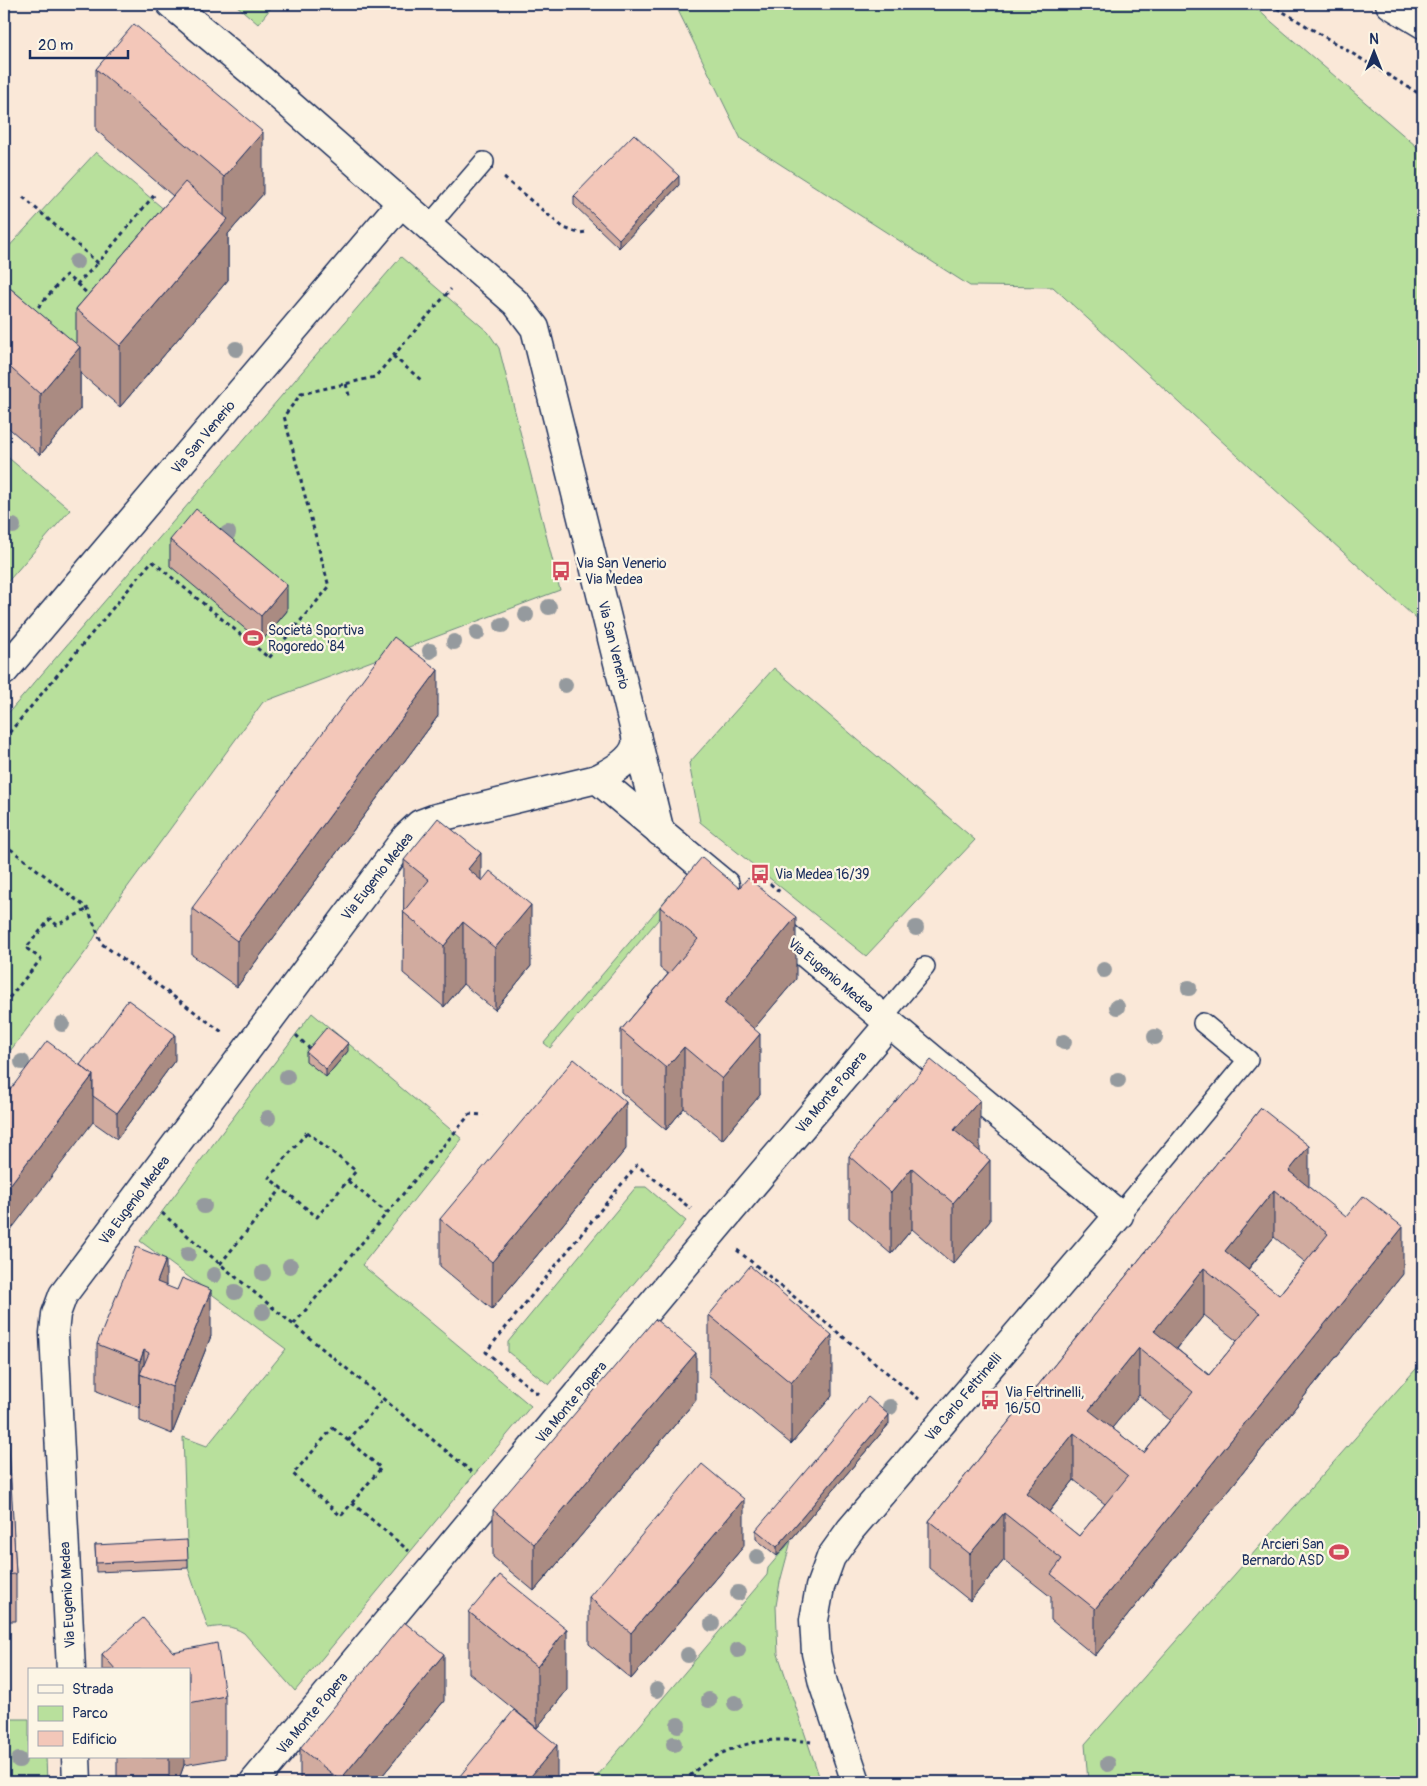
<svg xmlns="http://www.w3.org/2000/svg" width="1427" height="1786" font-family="Pangolin,sans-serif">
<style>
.green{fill:#b8e09c;stroke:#6a887d}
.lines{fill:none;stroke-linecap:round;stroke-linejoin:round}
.lane-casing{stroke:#1b2f5e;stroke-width:22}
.street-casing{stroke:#1b2f5e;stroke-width:31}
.highway-casing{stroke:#1b2f5e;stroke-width:31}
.path{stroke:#1b2f5e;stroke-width:3;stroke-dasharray:4 4;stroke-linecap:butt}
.lane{stroke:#fcf5e5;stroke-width:19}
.street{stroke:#fcf5e5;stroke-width:28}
.highway{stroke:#fcf5e5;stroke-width:28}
.tree{fill:#959a9e}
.wall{fill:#d1ab9f;stroke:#1b2f5e;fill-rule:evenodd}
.shaded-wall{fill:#aa8b82;stroke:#1b2f5e}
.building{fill:#f3c7b9;stroke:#1b2f5e;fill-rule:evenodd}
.labels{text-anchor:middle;stroke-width:4.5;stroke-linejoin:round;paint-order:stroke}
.street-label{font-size:14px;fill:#1b2f5e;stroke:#fcf5e5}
.poi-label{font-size:14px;fill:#1b2f5e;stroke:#fcf5e5;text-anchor:start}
</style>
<rect width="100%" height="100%" fill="#fae8d8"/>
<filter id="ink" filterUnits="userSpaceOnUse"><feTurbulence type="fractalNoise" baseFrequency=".02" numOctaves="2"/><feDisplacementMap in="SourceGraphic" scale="10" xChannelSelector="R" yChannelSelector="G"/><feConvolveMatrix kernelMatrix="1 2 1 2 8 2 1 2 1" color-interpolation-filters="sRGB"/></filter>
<g filter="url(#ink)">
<g class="green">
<polygon points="235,4 274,4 258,24"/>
<polygon points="675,4 1251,4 1423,152 1423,625 1053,287 970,286 741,139"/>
<polygon points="96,152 185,227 59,380 4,335 4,252"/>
<polygon points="401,257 488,332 499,348 560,590 263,702 110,911 87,950 4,1059 4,718"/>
<polygon points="4,454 70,510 4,586"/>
<polygon points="774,668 975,840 866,956 700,822 689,763"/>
<polygon points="674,890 679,895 550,1048 544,1043"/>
<path d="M312,1013L462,1139L362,1265L531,1406L295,1691L244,1633C231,1625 222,1626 208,1628L188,1568L183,1437L207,1446L286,1349L140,1241Z"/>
<polygon points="636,1187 646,1187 686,1221 549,1385 508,1352 508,1342"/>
<polygon points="1423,1361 1423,1782 1088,1782 1085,1744"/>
<polygon points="791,1541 780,1582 776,1606 778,1654 821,1782 592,1782 767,1575 768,1568"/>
<polygon points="4,1719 29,1719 29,1757 46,1757 47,1782 4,1782"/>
</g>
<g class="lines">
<defs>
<g id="lane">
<polyline points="428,227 484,162"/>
<polyline points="882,1018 925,967"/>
<polyline points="1119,1215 1248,1060 1203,1023"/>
</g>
<g id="street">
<polyline points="171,4 250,70 516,303 535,328 660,832"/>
<polyline points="4,671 401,203"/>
<polyline points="597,779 725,885"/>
<polyline points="767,921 1119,1215 851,1529 831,1557 820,1587 814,1620 816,1653 823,1683 856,1782"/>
<path d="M71,1670L54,1333L56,1314L63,1295L407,836L420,824L436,818L597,779C609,773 632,761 636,745C637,742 636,737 636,733"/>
<polyline points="76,1757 77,1782"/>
<polyline points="254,1782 715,1229 889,1024"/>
</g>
<polyline id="highway" points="1390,4 1423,24"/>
</defs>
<use href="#lane" class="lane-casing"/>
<use href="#street" class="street-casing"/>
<use href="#highway" class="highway-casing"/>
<g class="path">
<polyline points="1270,4 1423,96"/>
<polyline points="504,178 564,228 578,233 589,232"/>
<polyline points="23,197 98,263 155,194"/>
<polyline points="77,284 91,297"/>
<polyline points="33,313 66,275 77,284 98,263"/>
<polyline points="393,356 421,380"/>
<polyline points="346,384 350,399"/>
<polyline points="4,739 152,561 269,658 329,587 284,416 301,394 375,377 451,289"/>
<polyline points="4,844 88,909 102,944 222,1032"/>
<polyline points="752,868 781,893"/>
<polyline points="4,1004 41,959 26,948 50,919 57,925 88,909"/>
<polyline points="296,1035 310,1049"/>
<polygon points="307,1132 356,1171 317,1217 269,1178"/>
<polyline points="348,1181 387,1213"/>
<polyline points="162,1213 220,1264 473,1473"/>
<polyline points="737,1250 919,1399"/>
<polyline points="220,1264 282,1188"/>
<polyline points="294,1324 470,1114 484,1115"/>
<polyline points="538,1394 486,1352 637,1165 691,1209"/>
<polygon points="333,1428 381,1468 341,1516 293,1474"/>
<polyline points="348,1441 383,1399"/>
<polyline points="352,1503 409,1551"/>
<path d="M684,1782C717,1745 764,1735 811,1742"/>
</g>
<use href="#lane" class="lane"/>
<use href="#street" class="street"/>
<use href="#highway" class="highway"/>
</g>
<g class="tree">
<circle cx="76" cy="262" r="8"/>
<circle cx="236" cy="349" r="8"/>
<circle cx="13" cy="526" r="8"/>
<circle cx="228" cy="533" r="8"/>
<circle cx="549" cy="607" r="8"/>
<circle cx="526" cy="615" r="8"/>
<circle cx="502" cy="625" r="8"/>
<circle cx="477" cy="633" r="8"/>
<circle cx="454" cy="642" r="8"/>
<circle cx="430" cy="651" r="8"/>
<circle cx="565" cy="685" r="8"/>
<circle cx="916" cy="928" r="8"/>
<circle cx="1104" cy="970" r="8"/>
<circle cx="1189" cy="988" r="8"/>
<circle cx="1117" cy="1007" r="8"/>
<circle cx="62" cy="1024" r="8"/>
<circle cx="1155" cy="1037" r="8"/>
<circle cx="1064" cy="1042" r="8"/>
<circle cx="22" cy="1062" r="8"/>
<circle cx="287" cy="1077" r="8"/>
<circle cx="1118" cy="1080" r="8"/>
<circle cx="268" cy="1118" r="8"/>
<circle cx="204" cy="1206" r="8"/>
<circle cx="188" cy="1254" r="8"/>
<circle cx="290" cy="1266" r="8"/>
<circle cx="263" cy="1273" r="8"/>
<circle cx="214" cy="1275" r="8"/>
<circle cx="235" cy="1292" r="8"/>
<circle cx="263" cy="1312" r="8"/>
<circle cx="890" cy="1407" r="8"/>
<circle cx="757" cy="1557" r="8"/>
<circle cx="738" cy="1593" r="8"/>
<circle cx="712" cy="1624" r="8"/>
<circle cx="738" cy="1650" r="8"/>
<circle cx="688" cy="1655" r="8"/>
<circle cx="657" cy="1690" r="8"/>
<circle cx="709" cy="1700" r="8"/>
<circle cx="735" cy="1703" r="8"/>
<circle cx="678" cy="1725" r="8"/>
<circle cx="674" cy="1744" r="8"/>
<circle cx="19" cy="1760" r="8"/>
<circle cx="1108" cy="1764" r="8"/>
</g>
<g class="wall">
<polygon points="96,69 263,194 228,234 228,280 120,407 80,373 80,409 40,455 4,424 4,283 76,345 76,309 173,196 96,130"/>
<polygon points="679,185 619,248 574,205 574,196"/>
<polygon points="170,540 287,611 261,642 170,566"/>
<polygon points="438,716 237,987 192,955 192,908"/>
<polygon points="404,860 481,880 531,966 495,1010 463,984 444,1007 403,973"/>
<polygon points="660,907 796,979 754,1028 760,1095 722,1140 684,1108 666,1130 621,1092 621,1030 668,974 660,968"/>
<polygon points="348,1051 326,1077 306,1061 306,1052"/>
<polygon points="175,1060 117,1139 93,1122 80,1065"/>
<path d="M1261,1108L1309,1187L1403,1274L1095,1656L1051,1620V1597L1004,1560L970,1601L929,1568V1521ZM1274,1237L1305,1262L1279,1295L1248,1270ZM1204,1315L1237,1341L1209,1375L1177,1349ZM1139,1395L1170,1420L1144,1453L1112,1428ZM1074,1480L1105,1504L1079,1536L1049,1512Z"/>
<polygon points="626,1149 492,1309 440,1266 440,1219"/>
<polygon points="980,1151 990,1221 953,1264 912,1229 891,1254 849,1218 849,1156"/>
<polygon points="166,1286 211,1336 172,1434 140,1421 140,1406 140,1408 97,1391 97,1344"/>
<polygon points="709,1315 832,1396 791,1444 709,1376"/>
<polygon points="4,1372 16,1574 16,1621 4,1621"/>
<polygon points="696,1400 534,1591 493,1557 493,1510"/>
<polygon points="889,1424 777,1556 756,1539 756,1530"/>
<polygon points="95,1545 188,1559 188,1568 96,1572"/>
<polygon points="744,1546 631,1679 589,1644 589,1597"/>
<polygon points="469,1612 567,1690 537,1728 469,1673"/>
<polygon points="173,1652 225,1696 225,1758 184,1765 178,1782 117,1782 117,1757 189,1757 189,1670 102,1670 102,1654"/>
<polygon points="444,1701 377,1782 300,1782 300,1748"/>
</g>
<g class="shaded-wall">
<polygon points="7,63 7,136 4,139 4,67"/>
<polygon points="263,132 263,194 228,234 228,280 120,407 120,346 224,224 224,177"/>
<polygon points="679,176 679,185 619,248 619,239"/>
<polygon points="80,347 80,409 40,455 40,394"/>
<polygon points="287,585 287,611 261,642 261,616"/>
<polygon points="438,670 438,716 237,987 237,941"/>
<polygon points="481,853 481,914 468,869"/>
<polygon points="531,905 531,966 495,1010 495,948"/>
<polygon points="796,917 796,979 724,1064 724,1003"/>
<polygon points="463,922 463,984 444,1007 444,946"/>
<polygon points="175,1034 175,1060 117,1139 117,1113"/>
<polygon points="760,1034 760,1095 722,1140 722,1079"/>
<polygon points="348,1043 348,1051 326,1077 326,1069"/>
<polygon points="684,1047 684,1108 666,1130 666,1068"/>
<polygon points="93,1075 93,1122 4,1239 4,1193"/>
<polygon points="980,1100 980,1162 954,1130"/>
<polygon points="626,1102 626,1149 492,1309 492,1262"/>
<polygon points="1309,1146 1309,1193 1289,1171"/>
<polygon points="990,1160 990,1221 953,1264 953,1203"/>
<polygon points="912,1168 912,1229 891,1254 891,1193"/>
<polygon points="1274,1190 1274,1237 1231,1290 1225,1251"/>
<polygon points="1403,1227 1403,1274 1095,1656 1095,1609"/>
<polygon points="166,1259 166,1305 157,1282"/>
<polygon points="1204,1268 1204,1315 1162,1367 1154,1331"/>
<polygon points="211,1290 211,1336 172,1434 172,1387"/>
<polygon points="832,1335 832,1396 791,1444 791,1383"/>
<polygon points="1139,1348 1139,1395 1095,1449 1089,1410"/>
<polygon points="144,1350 144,1376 140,1374 140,1408 140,1361"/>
<polygon points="696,1353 696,1400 534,1591 534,1544"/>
<polygon points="889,1415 889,1424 777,1556 777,1547"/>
<polygon points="1074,1433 1074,1480 1031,1534 1026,1493"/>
<polygon points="744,1499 744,1546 631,1679 631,1633"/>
<polygon points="1004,1513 1004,1560 970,1601 970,1554"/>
<polygon points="567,1629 567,1690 537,1728 537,1667"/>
<polygon points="444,1654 444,1701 377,1782 340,1782 340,1780"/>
<polygon points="557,1745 557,1782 526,1782"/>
<polygon points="169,1757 184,1757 184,1765 178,1782 169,1782"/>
</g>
<g class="building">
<polygon points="134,24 263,132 224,177 96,69"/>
<polygon points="4,61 7,63 4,67"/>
<polygon points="634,134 679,176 619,239 574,196"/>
<polygon points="185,182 228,219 120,346 76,309"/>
<polygon points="4,283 80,347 40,394 4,362"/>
<polygon points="196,509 287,585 261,616 170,540"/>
<polygon points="394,637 438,670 237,941 192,908"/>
<polygon points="438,818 481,853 468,869 482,881 490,871 531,905 495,948 463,922 444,946 403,912 429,880 404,860"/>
<polygon points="702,857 739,888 748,878 796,917 724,1003 760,1034 722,1079 684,1047 666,1068 621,1030 698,939 660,907"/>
<polygon points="128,1000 175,1034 117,1113 93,1096 93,1075 80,1065"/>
<polygon points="327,1027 348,1043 326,1069 306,1052"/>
<polygon points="47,1041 93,1075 4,1193 4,1098"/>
<polygon points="574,1059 626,1102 492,1262 440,1219"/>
<polygon points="931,1060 980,1100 954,1130 990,1160 953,1203 912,1168 891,1193 849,1156"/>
<path d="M1261,1108L1309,1146L1289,1171L1346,1217L1363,1196L1403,1227L1095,1609L1051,1574L1062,1559L1004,1513L970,1554L929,1521ZM1274,1190L1328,1234L1279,1295L1225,1251ZM1204,1268L1260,1313L1209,1375L1154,1331ZM1139,1348L1193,1392L1144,1453L1089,1410ZM1074,1433L1128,1476L1079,1536L1026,1493Z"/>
<polygon points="136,1247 166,1259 157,1282 177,1290 182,1278 211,1290 172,1387 140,1374 149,1353 144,1350 140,1361 97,1344"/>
<polygon points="750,1266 832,1335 791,1383 709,1315"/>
<polygon points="655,1319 696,1353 534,1544 493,1510"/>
<polygon points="4,1372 5,1372 16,1574 4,1575"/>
<polygon points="868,1397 889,1415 777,1547 756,1530"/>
<polygon points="702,1464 744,1499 631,1633 589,1597"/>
<polygon points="187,1540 188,1559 96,1563 95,1545"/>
<polygon points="500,1575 567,1629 537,1667 469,1612"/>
<polygon points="143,1618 173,1652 217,1643 225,1696 189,1703 189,1670 116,1670 102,1654"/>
<polygon points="404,1622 444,1654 340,1780 300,1748"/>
<polygon points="514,1710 557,1745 526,1782 455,1782"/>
<polygon points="332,1779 336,1782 329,1782"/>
</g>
</g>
<defs>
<symbol id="bus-bare" viewBox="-9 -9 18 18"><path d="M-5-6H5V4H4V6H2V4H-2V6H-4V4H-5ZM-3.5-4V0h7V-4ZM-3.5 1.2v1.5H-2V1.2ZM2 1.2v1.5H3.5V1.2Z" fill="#d1495b" stroke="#fcf5e5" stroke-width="2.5" paint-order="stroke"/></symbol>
<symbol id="stadium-bare" viewBox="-9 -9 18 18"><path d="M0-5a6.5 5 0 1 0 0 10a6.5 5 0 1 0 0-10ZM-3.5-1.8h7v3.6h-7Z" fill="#d1495b" stroke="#fcf5e5" stroke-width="2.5" paint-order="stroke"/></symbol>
</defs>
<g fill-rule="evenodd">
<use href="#bus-bare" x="547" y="557" width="28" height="28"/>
<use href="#stadium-bare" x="239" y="624" width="28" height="28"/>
<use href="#bus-bare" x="746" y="860" width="28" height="28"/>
<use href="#bus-bare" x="976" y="1386" width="28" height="28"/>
<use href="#stadium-bare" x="1325" y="1538" width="28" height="28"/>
</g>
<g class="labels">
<g class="street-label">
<text transform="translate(203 437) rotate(-50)" y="5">Via San Venerio</text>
<text transform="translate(614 645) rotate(76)" y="5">Via San Venerio</text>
<text transform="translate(377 876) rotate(-52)" y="5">Via Eugenio Medea</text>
<text transform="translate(831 975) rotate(40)" y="5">Via Eugenio Medea</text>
<text transform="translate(831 1092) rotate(-50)" y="5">Via Monte Popera</text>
<text transform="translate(134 1200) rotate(-53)" y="5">Via Eugenio Medea</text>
<text transform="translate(963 1397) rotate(-50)" y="5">Via Carlo Feltrinelli</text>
<text transform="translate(571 1402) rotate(-50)" y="5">Via Monte Popera</text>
<text transform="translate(67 1595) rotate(-93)" y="5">Via Eugenio Medea</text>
<text transform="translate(312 1713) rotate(-50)" y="5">Via Monte Popera</text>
</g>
<g class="poi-label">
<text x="576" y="568">Via San Venerio<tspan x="576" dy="16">- Via Medea</tspan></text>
<text x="268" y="635">Società Sportiva<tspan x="268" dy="16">Rogoredo '84</tspan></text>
<text x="775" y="879">Via Medea 16/39</text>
<text x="1005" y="1397">Via Feltrinelli,<tspan x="1005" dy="16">16/50</tspan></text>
<text x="1324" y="1549" text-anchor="end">Arcieri San<tspan x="1324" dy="16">Bernardo ASD</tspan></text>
</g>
</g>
<rect width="1427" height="1786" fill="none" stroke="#fcf5e5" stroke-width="20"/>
<rect x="10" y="10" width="1407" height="1766" fill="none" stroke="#1b2f5e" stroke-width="2" filter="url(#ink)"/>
<rect x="28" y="1668" width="162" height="90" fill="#fcf5e5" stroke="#a2a6af"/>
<rect x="38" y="1685" width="25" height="8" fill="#fcf5e5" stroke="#a2a6af"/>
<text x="72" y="1694" font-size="15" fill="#1b2f5e">Strada</text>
<rect x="38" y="1706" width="25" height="15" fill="#b8e09c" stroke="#a2a6af"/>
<text x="72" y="1718" font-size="15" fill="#1b2f5e">Parco</text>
<rect x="38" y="1731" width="25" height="15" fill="#f3c7b9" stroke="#a2a6af"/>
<text x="72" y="1744" font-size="15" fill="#1b2f5e">Edificio</text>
<g transform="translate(1374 52)" stroke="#fcf5e5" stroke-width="4" paint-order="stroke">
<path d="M0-4L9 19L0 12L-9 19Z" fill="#1b2f5e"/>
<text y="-8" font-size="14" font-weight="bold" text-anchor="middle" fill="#1b2f5e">N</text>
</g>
<path d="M30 50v8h98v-8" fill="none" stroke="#1b2f5e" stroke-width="2.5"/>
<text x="38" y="50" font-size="15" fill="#1b2f5e" stroke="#fcf5e5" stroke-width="4" paint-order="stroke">20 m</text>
</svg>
